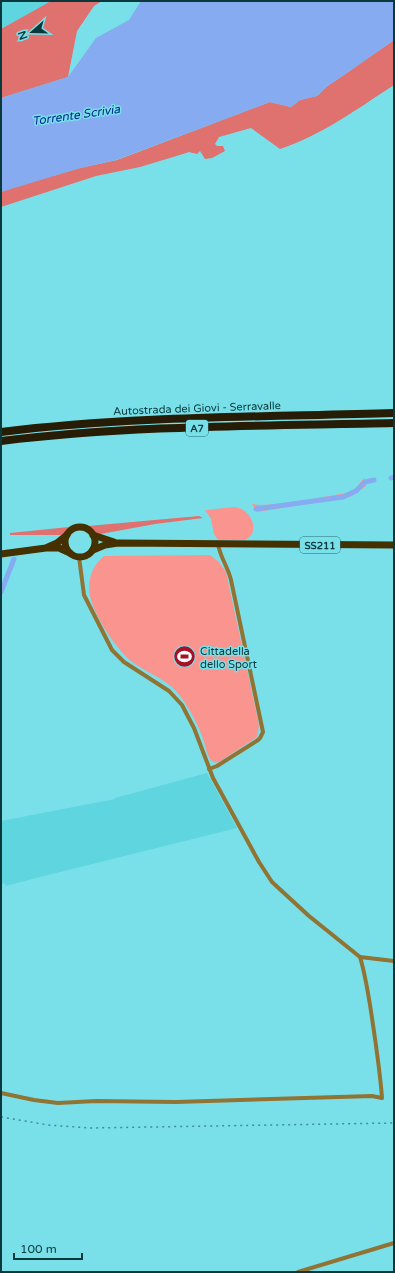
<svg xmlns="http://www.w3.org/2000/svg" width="395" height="1273" font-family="'Varela Round',sans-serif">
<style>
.built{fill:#5fd5df}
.green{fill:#fa948f}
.forest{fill:#df716e}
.water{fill:#86abf1}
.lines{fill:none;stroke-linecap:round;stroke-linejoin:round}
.canal{stroke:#86abf1;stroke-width:5}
.minor{stroke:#917334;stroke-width:4}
.primary{stroke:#453000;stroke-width:7}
.motorway{stroke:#271c06;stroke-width:8}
.rail{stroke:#418c93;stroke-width:1.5;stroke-dasharray:2 4;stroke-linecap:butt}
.labels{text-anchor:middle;stroke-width:3;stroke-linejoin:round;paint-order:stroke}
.shield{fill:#79e0e9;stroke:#2b6b71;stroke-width:1}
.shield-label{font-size:10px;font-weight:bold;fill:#0a393d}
.street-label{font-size:11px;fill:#0a393d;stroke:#79e0e9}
.poi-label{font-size:11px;fill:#0a393d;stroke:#79e0e9;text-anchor:start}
.water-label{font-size:12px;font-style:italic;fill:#01298c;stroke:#79e0e9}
</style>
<rect width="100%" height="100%" fill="#79e0e9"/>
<g class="built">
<polygon points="1,1 51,1 1,29"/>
<polygon points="207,773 237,828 44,876 9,885 6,886 5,883 1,884 1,821 115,799 115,798"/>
</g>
<g class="green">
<polygon points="364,478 366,486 352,496 344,498 257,512 252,504 259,505 284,504 346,493 355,489"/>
<path d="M235,507C252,509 261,533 245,540H218L214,534L211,519L205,510Z"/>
<path d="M210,555L219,562L226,572L259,725L257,737L219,762C215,763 213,763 210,759C206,752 205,743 202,736C196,720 187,704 176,691C164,678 145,672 131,661C115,648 89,609 89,588C89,575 94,564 104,556Z"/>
</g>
<g class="forest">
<polygon points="51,1 102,1 94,6 77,31 68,77 1,98 1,29"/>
<path d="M394,40V85C357,109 322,135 280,149L251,128L219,137L215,144L217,146H223L225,151L212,158L205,159L200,151L197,154L189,152L183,154L140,167L96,176L1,207V192L12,188L80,168L117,160L270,102L291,107L300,100L317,96L326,87L341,77Z"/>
<polygon points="199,516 203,518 155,524 95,535 88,527 88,526"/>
<polygon points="69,527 65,535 10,535 10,533"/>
</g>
<polygon class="water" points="141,1 394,1 394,40 341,77 326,87 317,96 300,100 291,107 270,102 116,160 80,168 1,192 1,98 68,77 96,38 129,20"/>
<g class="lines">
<g class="canal">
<polyline points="391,478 394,477"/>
<polyline points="256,509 343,497 356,491 365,482 374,480"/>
<polyline points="1,592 14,559"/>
</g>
<g class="minor">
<polyline points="79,557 84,595 112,650 124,662 169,691 182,705 194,728 213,778 259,862 272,882 309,916 360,957 394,961"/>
<path d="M209,769L217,766L258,740L260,738L263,732L231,580C228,567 220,557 218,544"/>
<path d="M1,1093L34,1100L58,1103L96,1101L176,1102L372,1096L382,1098C380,1071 376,1045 372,1018C369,998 366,977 360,957"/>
<polyline points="298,1272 394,1243"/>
</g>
<g class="primary">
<circle cx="80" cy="542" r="15"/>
<polyline points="93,535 114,542"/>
<polyline points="48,547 57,543 67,535"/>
<polyline points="93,550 105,545 118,543 394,545"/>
<polyline points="1,554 46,548 59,548 70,553"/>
</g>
<g class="motorway">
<path d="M1,432C131,416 263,417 394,413"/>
<path d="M1,441C131,425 263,426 394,423"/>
</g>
<polyline class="rail" points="1,1117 48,1125 90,1128 394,1123"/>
</g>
<defs>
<symbol id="stadium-disc" viewBox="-11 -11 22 22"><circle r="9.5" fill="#a81125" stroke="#79e0e9"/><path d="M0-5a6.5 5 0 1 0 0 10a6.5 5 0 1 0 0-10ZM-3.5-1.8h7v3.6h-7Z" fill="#fff"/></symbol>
</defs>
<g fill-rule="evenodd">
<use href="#stadium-disc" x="172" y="644" width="25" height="25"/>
</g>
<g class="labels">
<g class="shield">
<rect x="186" y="420" width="22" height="16" rx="3"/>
<rect x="300" y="537" width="40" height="16" rx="3"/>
</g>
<g class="shield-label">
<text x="197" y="432">A7</text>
<text x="320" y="549">SS211</text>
</g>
<g class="street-label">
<text transform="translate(197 408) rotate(-2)" y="4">Autostrada dei Giovi - Serravalle</text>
</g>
<g class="poi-label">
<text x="200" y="655">Cittadella<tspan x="200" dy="13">dello Sport</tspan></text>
</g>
<g class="water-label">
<text transform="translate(76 115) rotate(-8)" y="4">Torrente Scrivia</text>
</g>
</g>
<rect width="395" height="1273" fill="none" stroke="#0a393d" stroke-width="4"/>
<g transform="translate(32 32) rotate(250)" stroke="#79e0e9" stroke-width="3" paint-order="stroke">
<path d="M0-3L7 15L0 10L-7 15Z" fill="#0a393d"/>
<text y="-6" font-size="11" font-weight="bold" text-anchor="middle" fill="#0a393d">N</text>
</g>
<path d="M14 1253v6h68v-6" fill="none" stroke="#0a393d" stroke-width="2"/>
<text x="20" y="1253" font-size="12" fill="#0a393d" stroke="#79e0e9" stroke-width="3" paint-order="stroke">100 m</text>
</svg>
